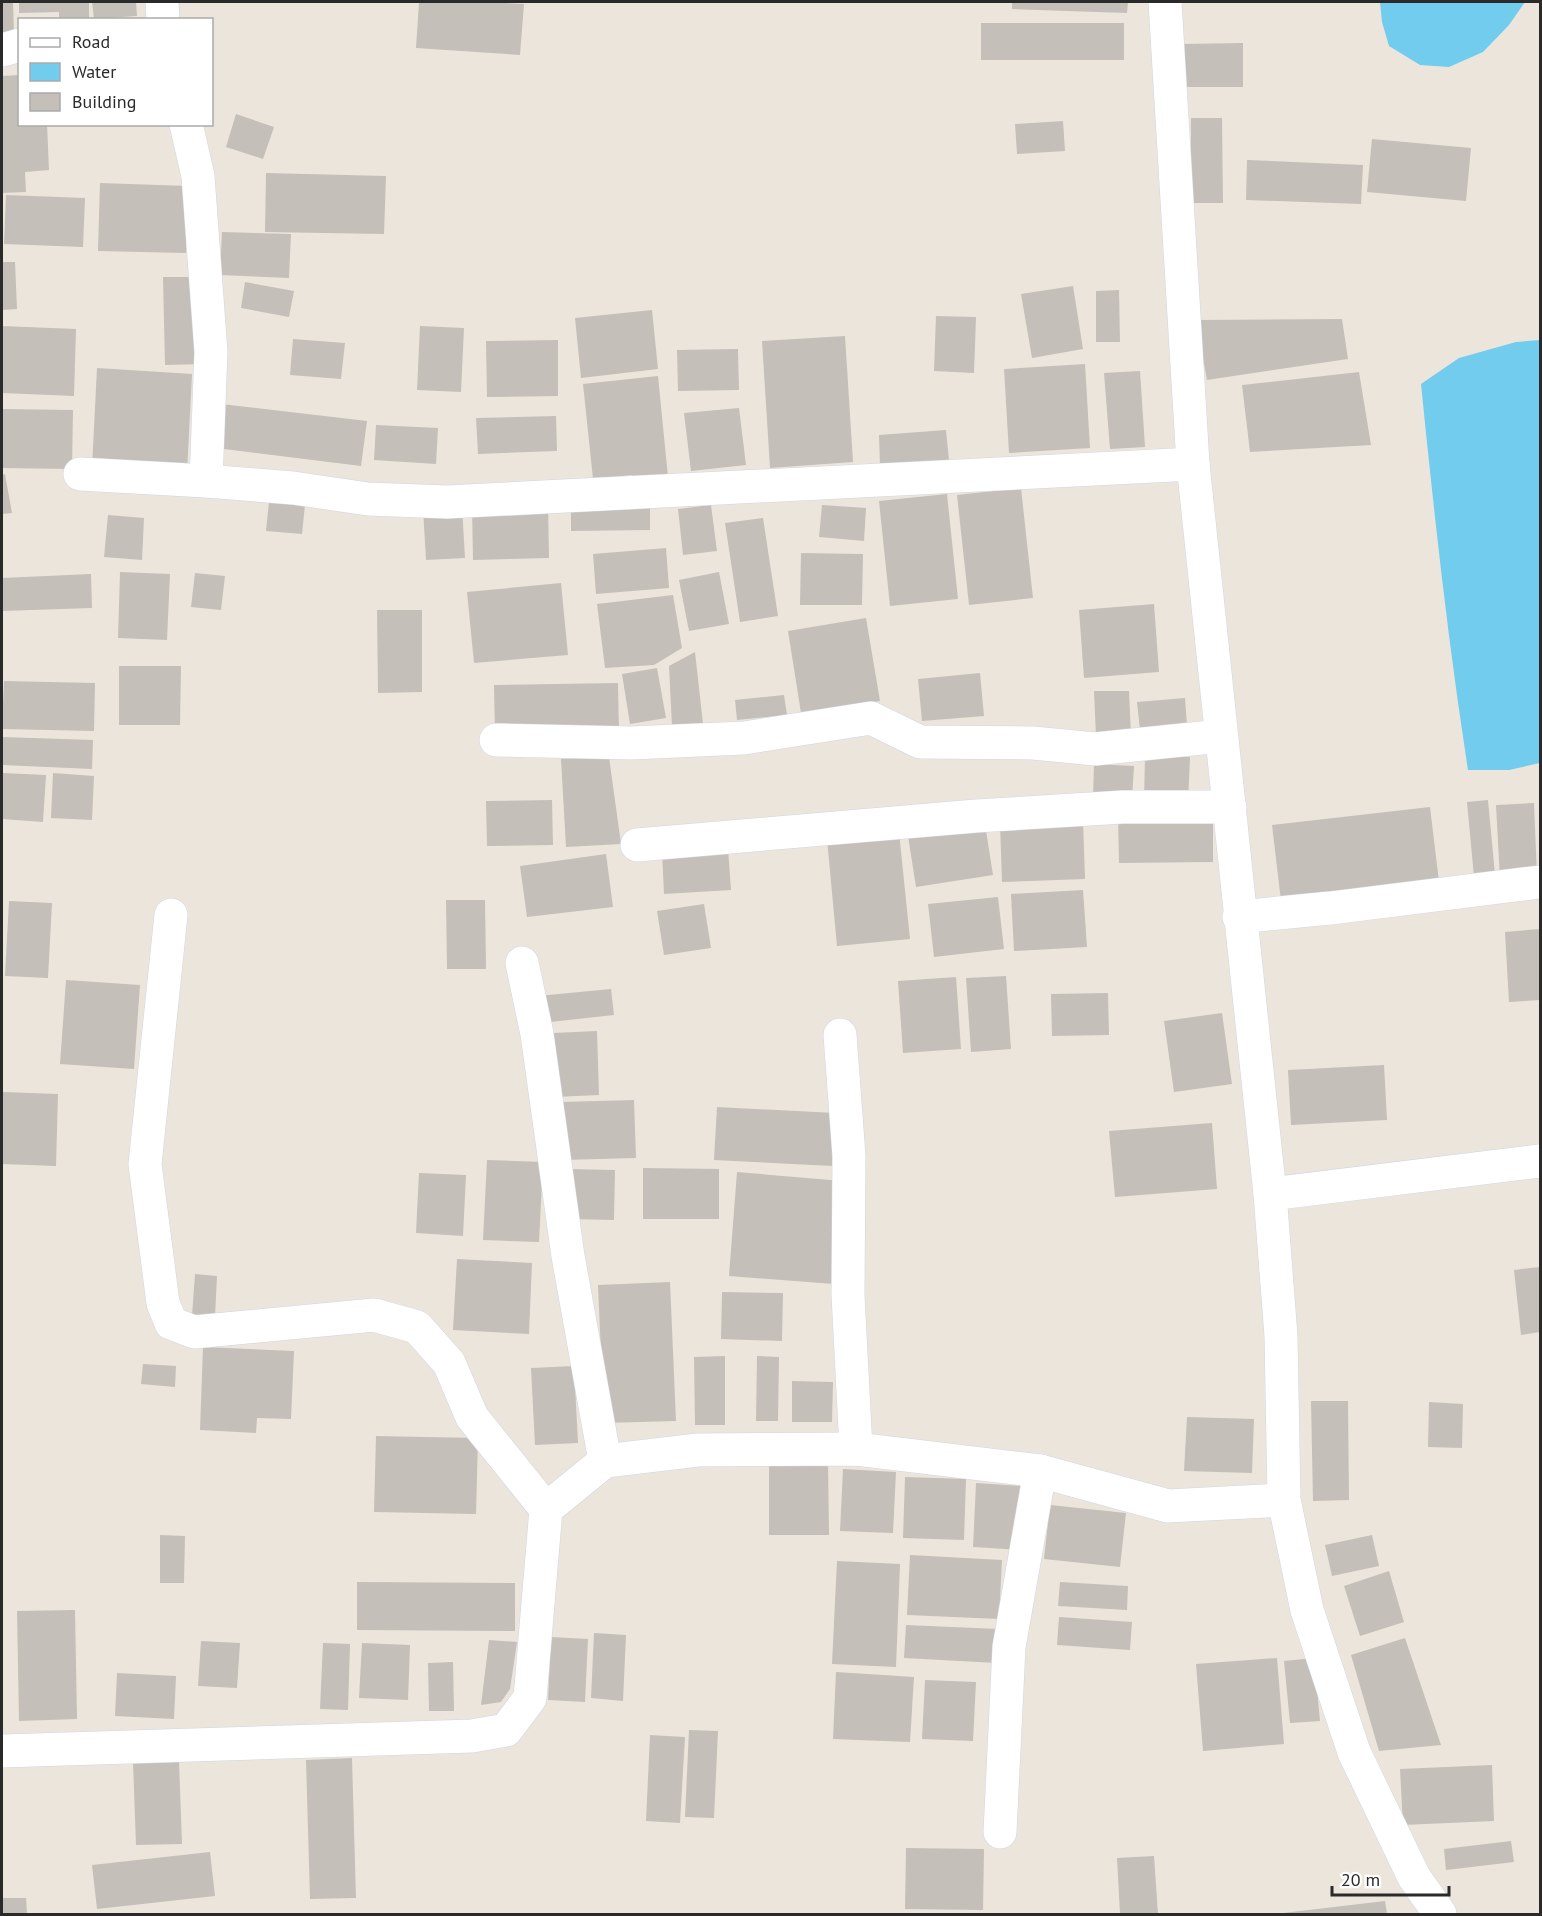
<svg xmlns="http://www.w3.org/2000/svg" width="1542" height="1916" font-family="'PT Sans',sans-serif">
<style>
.water{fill:#71cced}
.building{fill:#c4bfb8}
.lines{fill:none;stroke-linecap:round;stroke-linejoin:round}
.minor-casing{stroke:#d2d5e3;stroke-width:34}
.minor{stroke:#fff;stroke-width:33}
</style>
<rect width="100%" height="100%" fill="#ece5dc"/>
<g class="water">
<polygon points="1380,2 1525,2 1509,25 1483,52 1449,67 1420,65 1389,46 1382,22"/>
<path d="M1540,340V763L1509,770H1468C1448,642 1434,513 1421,384L1459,358L1516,342Z"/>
</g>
<g class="building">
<polygon points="2,2 13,2 14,33 2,34"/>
<polygon points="19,2 89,2 89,19 59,20 59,12 19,13"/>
<polygon points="92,2 136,2 137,16 94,19"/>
<polygon points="419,2 485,2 524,4 520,55 416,48"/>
<polygon points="1012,2 1128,2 1127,13 1012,9"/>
<rect x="981" y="23" width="143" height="37"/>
<polygon points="1243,43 1243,87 1183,87 1183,44"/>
<polygon points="20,75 20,124 47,124 49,170 25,172 26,192 2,193 2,76"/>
<polygon points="236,114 274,127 263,159 226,147"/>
<polygon points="1191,118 1222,118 1223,203 1191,203"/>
<polygon points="1063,121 1065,151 1017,154 1015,124"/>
<polygon points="1372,139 1471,148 1466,201 1367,192"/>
<polygon points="1247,160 1363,165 1361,204 1246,200"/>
<polygon points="266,173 386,176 384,234 265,232"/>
<polygon points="100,183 188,186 186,253 98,251"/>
<polygon points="6,195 85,198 83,247 4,244"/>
<polygon points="222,232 291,234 289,278 220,275"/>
<polygon points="2,262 15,262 17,309 2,310"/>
<polygon points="163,277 200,277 202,364 165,365"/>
<polygon points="245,282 294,291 289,317 241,308"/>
<polygon points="1073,286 1083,349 1032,358 1021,294"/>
<polygon points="1119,290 1120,342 1096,342 1096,291"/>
<polygon points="652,310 658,369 581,378 575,318"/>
<polygon points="936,316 976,317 974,373 934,371"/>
<polygon points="1342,319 1348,359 1207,380 1196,320"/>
<polygon points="2,326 76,329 74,396 2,393"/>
<polygon points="420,326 464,328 461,392 417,390"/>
<polygon points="845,336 853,462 770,468 762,341"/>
<polygon points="293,339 345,343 341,379 290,375"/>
<polygon points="558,340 558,396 487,397 486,341"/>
<polygon points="738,349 739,390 678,391 677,350"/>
<polygon points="1085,364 1090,448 1009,453 1004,369"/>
<polygon points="97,368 192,374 187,473 92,467"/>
<polygon points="1140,371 1145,447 1110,449 1104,373"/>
<polygon points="1359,372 1371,445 1250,452 1242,385"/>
<polygon points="658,376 668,477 633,481 632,475 593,479 583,384"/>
<polygon points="221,404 367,421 361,466 216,448"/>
<polygon points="739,408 746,465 691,471 684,413"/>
<polygon points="2,409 73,410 72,469 2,468"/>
<polygon points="556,416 557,451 478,454 476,418"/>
<polygon points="376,425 438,428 436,464 374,460"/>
<polygon points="946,430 949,460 880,465 879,435"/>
<polygon points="5,474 12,513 2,514 2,475"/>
<polygon points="1021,488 1033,598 969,605 957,495"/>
<polygon points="270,492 306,495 302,534 266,531"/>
<polygon points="947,494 958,599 890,606 879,501"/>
<polygon points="650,499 650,530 571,531 571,501"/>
<polygon points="548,503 549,558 473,560 472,506"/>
<polygon points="711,505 717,551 683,555 678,509"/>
<polygon points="822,505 866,508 864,541 819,537"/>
<polygon points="462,506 465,558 426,560 423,508"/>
<polygon points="108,515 144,518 142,560 104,557"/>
<polygon points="763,518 778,616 740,622 725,523"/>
<polygon points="666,548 669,588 596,594 593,554"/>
<polygon points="801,553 863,554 862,605 800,605"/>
<polygon points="120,572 170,574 167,640 118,638"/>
<polygon points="719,572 729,624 689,631 679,580"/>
<polygon points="195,573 225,576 221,610 191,607"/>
<polygon points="91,574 92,608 2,611 2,578"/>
<polygon points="561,583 568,655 474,663 467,592"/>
<polygon points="673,595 682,648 654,665 605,668 597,604"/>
<polygon points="1154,604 1159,672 1084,678 1079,610"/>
<polygon points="377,610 422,610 422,692 378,693"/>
<polygon points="866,618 880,701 801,713 788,631"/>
<polygon points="695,652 703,724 672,727 669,666"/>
<polygon points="119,666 181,666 180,725 119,725"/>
<polygon points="657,668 666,718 630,724 622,674"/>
<polygon points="980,673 984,716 922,721 918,679"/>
<polygon points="4,681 95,683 94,731 2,729"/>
<polygon points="618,683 619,732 495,735 494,685"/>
<polygon points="1094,691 1129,691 1131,736 1096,737"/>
<polygon points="784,695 787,715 737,720 735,700"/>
<polygon points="1185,698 1187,726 1140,730 1137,702"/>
<polygon points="2,737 93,740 92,769 2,765"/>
<polygon points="1145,756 1190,757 1188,803 1144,801"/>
<polygon points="609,757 621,844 566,847 561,759"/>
<polygon points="1094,764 1134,766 1132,799 1093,798"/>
<polygon points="2,773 46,775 43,822 2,819"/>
<polygon points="53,773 94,776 92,820 51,818"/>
<polygon points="552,800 553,845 487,846 486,801"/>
<polygon points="1488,800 1495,875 1474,877 1467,802"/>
<polygon points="1534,803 1537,877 1500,879 1496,805"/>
<polygon points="1430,807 1439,882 1281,901 1272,825"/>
<polygon points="1213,814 1213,862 1119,863 1118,815"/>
<polygon points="1083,821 1085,879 1002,882 1000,823"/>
<polygon points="985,824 993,875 916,887 908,836"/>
<polygon points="899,832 910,939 837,946 827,839"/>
<polygon points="728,848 731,890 664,894 662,852"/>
<polygon points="606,854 613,907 527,917 520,866"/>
<polygon points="1083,890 1087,947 1014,951 1011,894"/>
<polygon points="998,897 1004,949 934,957 928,904"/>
<polygon points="446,900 485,900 486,969 447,969"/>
<polygon points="9,901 52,903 48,978 5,976"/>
<polygon points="704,904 711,948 664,955 657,911"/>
<polygon points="1540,929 1540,1000 1509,1002 1505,932"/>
<polygon points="1006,976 1011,1049 971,1052 966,978"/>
<polygon points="956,977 961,1049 903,1053 898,981"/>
<polygon points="66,980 140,985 134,1069 60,1064"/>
<polygon points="611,989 614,1015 541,1023 538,996"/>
<polygon points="1108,993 1109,1035 1052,1036 1051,994"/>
<polygon points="1222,1013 1232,1084 1174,1092 1164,1021"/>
<polygon points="597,1031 599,1095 555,1097 553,1033"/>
<polygon points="1384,1065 1387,1120 1291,1125 1288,1070"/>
<polygon points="3,1092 58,1094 56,1166 2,1164"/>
<polygon points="634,1100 636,1158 562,1160 560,1102"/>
<polygon points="717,1107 835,1113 833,1166 714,1160"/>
<polygon points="1212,1123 1217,1189 1115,1197 1109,1131"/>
<polygon points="487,1160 543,1162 539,1242 483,1240"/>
<polygon points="643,1168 719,1169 719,1219 643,1219"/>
<polygon points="567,1169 615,1170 614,1220 565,1219"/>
<polygon points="737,1172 842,1181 834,1284 729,1276"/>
<polygon points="419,1173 466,1175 463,1236 416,1233"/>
<polygon points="457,1259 532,1263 529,1334 453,1330"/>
<polygon points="1540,1267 1540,1332 1521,1335 1514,1270"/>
<polygon points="195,1274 217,1276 215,1317 192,1316"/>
<polygon points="670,1282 676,1421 604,1423 598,1285"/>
<polygon points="722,1292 783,1293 782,1341 721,1339"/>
<polygon points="203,1347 294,1351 291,1419 257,1418 256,1433 200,1430"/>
<polygon points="725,1356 725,1425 695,1425 694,1357"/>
<polygon points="757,1356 779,1357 778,1421 756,1421"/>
<polygon points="143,1364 176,1366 175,1387 141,1384"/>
<polygon points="574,1366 578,1443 535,1445 531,1368"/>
<polygon points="792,1381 833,1382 832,1422 792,1422"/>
<polygon points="1311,1401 1348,1401 1349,1500 1313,1501"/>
<polygon points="1429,1402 1463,1404 1462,1448 1428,1447"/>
<polygon points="1187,1417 1254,1419 1252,1473 1184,1471"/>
<polygon points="376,1436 478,1438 476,1514 374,1512"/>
<polygon points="769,1463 828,1463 829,1535 769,1535"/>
<polygon points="843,1469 896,1472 893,1533 840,1531"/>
<polygon points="905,1477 966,1479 964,1540 903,1538"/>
<polygon points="976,1483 1023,1486 1020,1550 973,1547"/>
<polygon points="1050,1505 1126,1513 1120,1567 1044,1559"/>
<polygon points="160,1535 185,1536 184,1583 160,1583"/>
<polygon points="1372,1535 1379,1566 1332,1576 1325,1545"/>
<polygon points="910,1555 1002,1560 999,1619 907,1615"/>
<polygon points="837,1561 900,1564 896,1667 832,1664"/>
<polygon points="1389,1571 1404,1622 1360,1636 1344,1586"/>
<polygon points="357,1582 515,1583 515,1631 357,1630"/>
<polygon points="1060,1582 1128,1586 1127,1610 1058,1606"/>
<polygon points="75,1610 77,1719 19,1721 17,1611"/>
<polygon points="1059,1617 1132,1622 1130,1650 1057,1645"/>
<polygon points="906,1625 998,1629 997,1663 904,1658"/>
<polygon points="594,1633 626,1635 623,1701 591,1698"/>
<polygon points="551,1637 588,1639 585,1702 548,1700"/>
<polygon points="1405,1638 1441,1745 1379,1751 1351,1655"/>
<polygon points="489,1640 517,1642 510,1689 501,1702 481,1705"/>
<polygon points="201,1641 240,1643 237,1688 198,1686"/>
<polygon points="323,1643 350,1644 348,1710 320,1709"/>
<polygon points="362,1643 410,1645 408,1700 359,1698"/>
<polygon points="1277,1658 1284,1744 1203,1751 1196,1664"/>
<polygon points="1314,1658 1320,1721 1290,1723 1284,1661"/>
<polygon points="453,1662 454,1711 429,1711 428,1663"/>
<polygon points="836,1672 914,1677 910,1742 833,1739"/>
<polygon points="117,1673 176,1676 174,1719 115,1716"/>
<polygon points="925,1680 976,1682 973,1741 922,1739"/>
<polygon points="689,1730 718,1731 714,1818 685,1817"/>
<polygon points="650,1735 685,1737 680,1823 646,1821"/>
<polygon points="352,1758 356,1898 310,1899 306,1760"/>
<polygon points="179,1761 182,1844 136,1845 133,1762"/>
<polygon points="1492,1765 1494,1821 1403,1825 1400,1769"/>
<polygon points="1511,1841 1514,1862 1446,1870 1444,1849"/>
<polygon points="906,1848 984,1849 983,1910 905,1909"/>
<polygon points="210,1852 215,1896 97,1909 92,1865"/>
<polygon points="1154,1856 1158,1914 1120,1914 1117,1858"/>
<polygon points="2,1898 26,1898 27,1914 2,1914"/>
<polygon points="1385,1901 1387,1914 1283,1914 1283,1913"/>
</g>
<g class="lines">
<defs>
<g id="minor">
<polyline points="162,2 163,20"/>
<polyline points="1165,2 1193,464 1270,1194 1281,1336 1284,1500 1307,1610 1354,1752 1414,1877 1440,1914"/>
<polyline points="2,50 20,45"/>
<polyline points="186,124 198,176 211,352 206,481"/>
<polyline points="80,474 206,481 293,488 368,499 447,502 1193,464"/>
<polyline points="496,740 631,743 744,738 871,718 920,742 1033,743 1095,749 1221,736"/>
<polyline points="637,845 976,816 1123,807 1230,807"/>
<polyline points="171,915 145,1164 163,1303 171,1323 194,1332 374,1315 417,1327 449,1363 472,1417 546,1509"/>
<polyline points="1239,917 1330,908 1540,882"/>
<polyline points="522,963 537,1034 568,1256 605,1461"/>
<polyline points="840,1035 849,1156 848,1295 856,1449"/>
<polyline points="1270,1194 1540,1161"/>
<polyline points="2,1751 472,1736 506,1730 530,1698 546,1509 605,1461 698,1450 856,1449 1040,1471 1168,1506 1284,1500"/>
<polyline points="1000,1832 1009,1647 1040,1471"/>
</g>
</defs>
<use href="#minor" class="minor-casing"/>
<use href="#minor" class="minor"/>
</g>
<rect width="1542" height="1916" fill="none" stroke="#2a2a2a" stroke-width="6"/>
<rect x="18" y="18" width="195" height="108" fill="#ffffff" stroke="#aaaaaa" stroke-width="1.5"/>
<rect x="30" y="38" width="30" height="9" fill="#ffffff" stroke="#aaaaaa" stroke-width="1.5"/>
<text x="72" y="48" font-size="18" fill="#2a2a2a">Road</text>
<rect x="30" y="63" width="30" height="18" fill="#71cced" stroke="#aaaaaa" stroke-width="1.5"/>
<text x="72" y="78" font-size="18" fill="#2a2a2a">Water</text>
<rect x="30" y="93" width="30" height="18" fill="#c4bfb8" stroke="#aaaaaa" stroke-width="1.5"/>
<text x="72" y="108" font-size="18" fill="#2a2a2a">Building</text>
<path d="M1332 1886v9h117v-9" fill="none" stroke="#2a2a2a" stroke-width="3"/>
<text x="1341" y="1886" font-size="18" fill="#2a2a2a" stroke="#ffffff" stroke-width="4.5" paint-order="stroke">20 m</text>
</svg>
